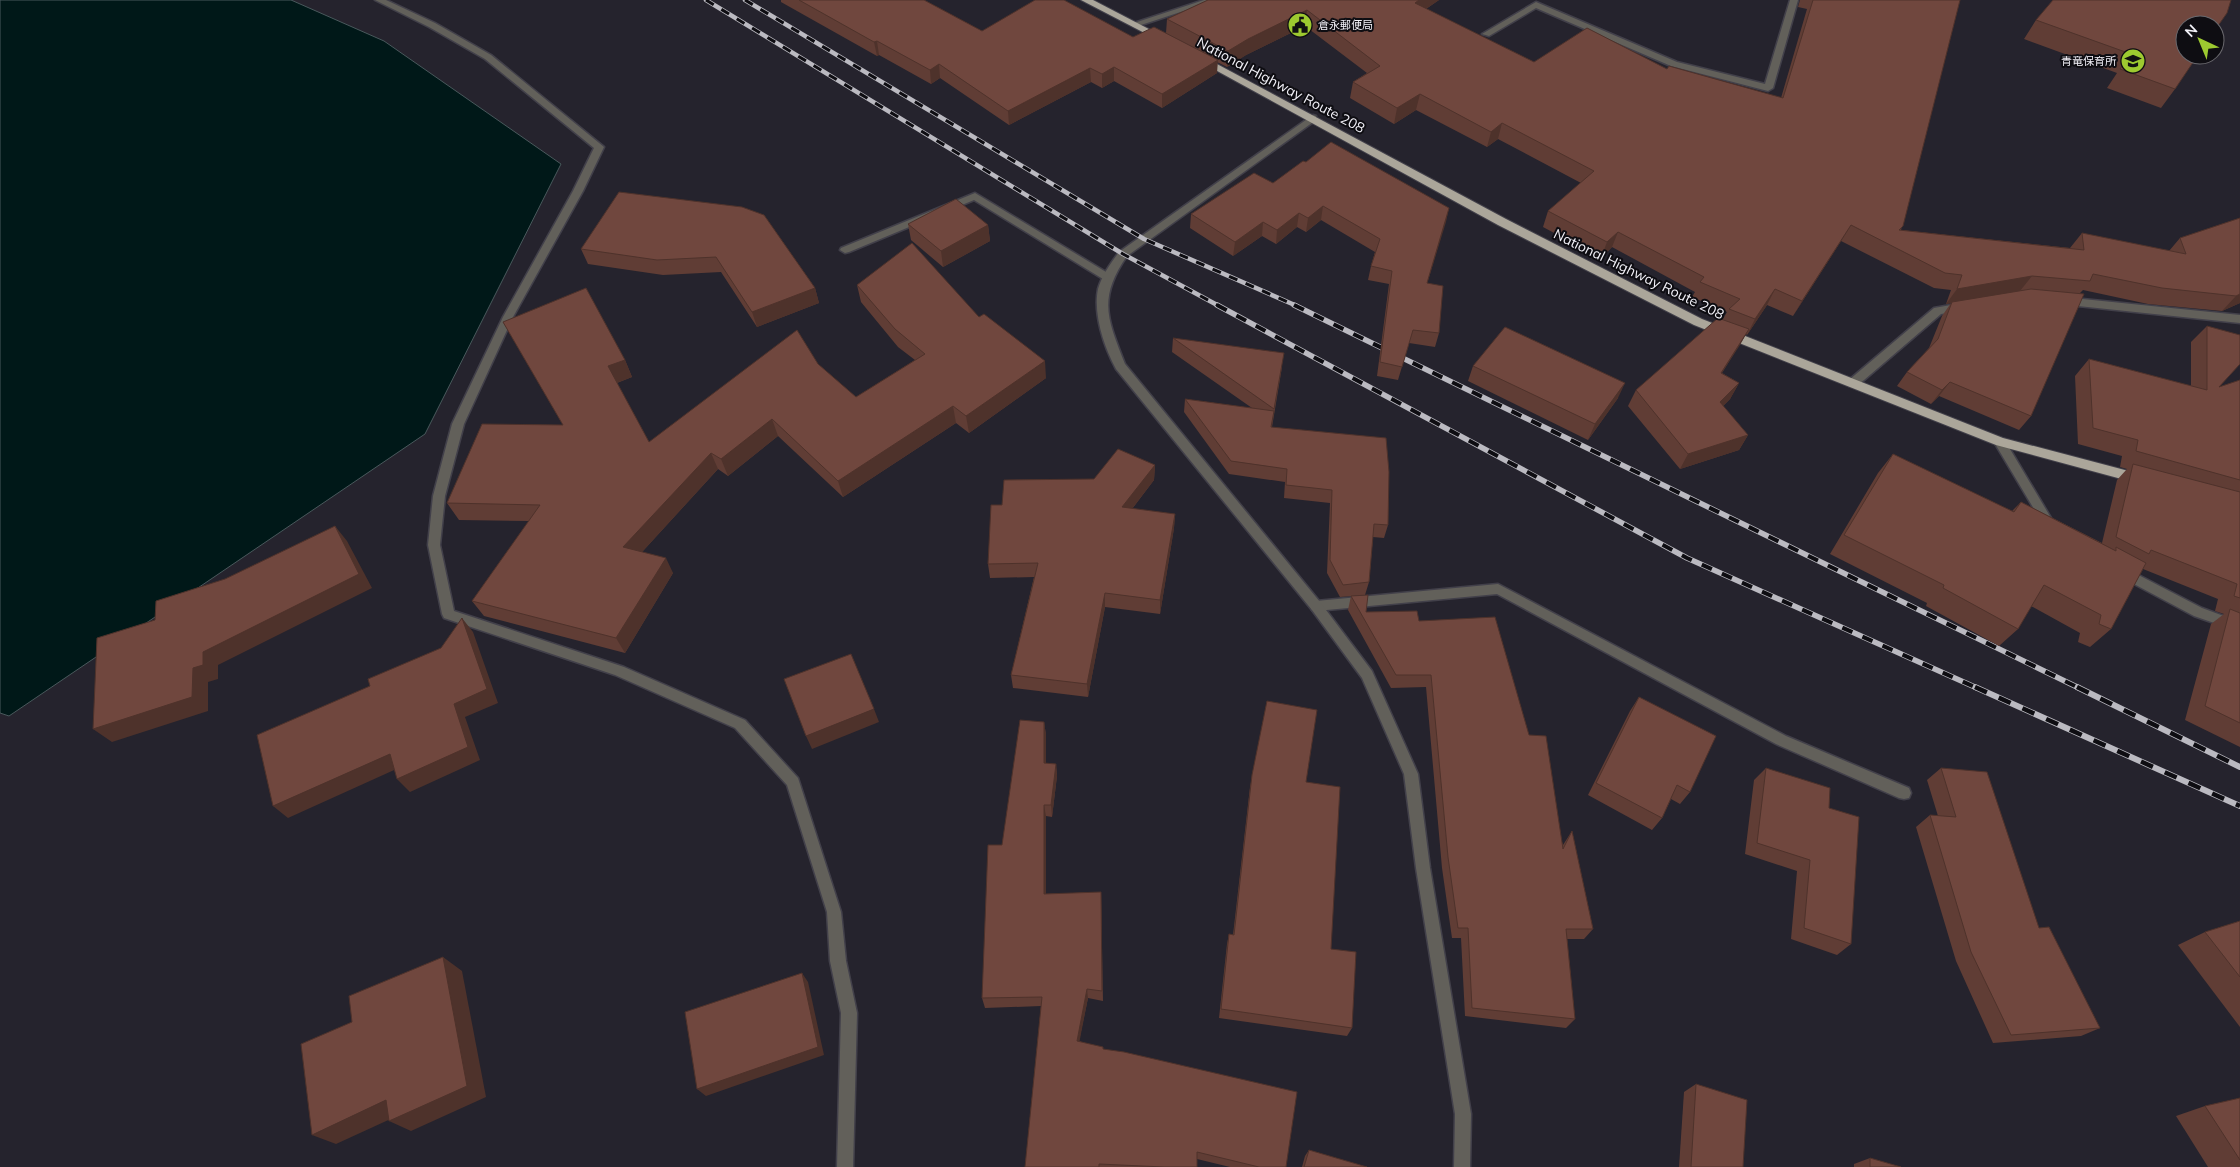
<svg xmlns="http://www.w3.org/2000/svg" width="2240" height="1167" font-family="Mulish,'Noto Sans JP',sans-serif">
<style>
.water{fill:#001818;stroke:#49595c}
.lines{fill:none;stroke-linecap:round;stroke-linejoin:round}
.service-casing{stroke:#42404a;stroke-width:3}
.minor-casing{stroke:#42404a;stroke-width:3}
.tertiary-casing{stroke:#42404a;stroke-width:3}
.trunk-casing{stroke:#42404a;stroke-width:2}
.service{fill:#62605a;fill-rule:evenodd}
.minor{fill:#62605a;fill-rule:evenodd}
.tertiary{fill:#62605a;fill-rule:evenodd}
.trunk{fill:#aba69a;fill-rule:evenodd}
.rail-far2-casing{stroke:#bbbac1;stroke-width:4.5}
.rail-far1-casing{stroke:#bbbac1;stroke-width:5.5}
.rail-casing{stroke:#bbbac1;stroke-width:6}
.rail-far2{stroke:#0e0d12;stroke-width:3;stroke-dasharray:9;stroke-linecap:butt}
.rail-far1{stroke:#0e0d12;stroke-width:4;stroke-dasharray:11;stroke-linecap:butt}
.rail{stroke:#0e0d12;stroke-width:4.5;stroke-dasharray:13;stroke-linecap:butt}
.wall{fill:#603d35}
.shaded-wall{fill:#4e322b}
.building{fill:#70473e;stroke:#4e322b}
.labels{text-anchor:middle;stroke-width:4;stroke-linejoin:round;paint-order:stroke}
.far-poi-label{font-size:11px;fill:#f3f2f9;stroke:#0e0d12;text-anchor:start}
.street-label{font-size:14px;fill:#f3f2f9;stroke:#0e0d12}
</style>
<rect width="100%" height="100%" fill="#25232d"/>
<polygon class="water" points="0,0 291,0 384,41 561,164 425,434 9,716 0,713"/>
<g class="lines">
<defs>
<polygon id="service" points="975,193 1111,275 1111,279 1103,279 974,200 849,252 845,253 840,250 841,248"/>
<g id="minor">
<polygon points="375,0 386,0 435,23 491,55 604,147 583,191 513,317 464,424 445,496 440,545 454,611 624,667 745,720 798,778 841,912 846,961 857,1013 853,1167 837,1167 841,1013 830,961 827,912 787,785 735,728 615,675 444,618 442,614 428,545 433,496 452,424 503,317 573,191 594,148 485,59 429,27"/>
<polygon points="1204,0 1217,0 1138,26 1131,24"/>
<polygon points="1790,0 1798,0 1773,88 1768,91 1671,66 1536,8 1489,36 1482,34 1536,2 1677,62 1765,84"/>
<polygon points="2063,297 2240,315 2240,323 2059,304 2059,298"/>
<polygon points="1962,303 1967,307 1966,310 1941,314 1857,386 1849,386 1847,383 1849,380 1934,308"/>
<polygon points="2000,438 2004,439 2054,523 2056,526 2054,529 2046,529 1994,442"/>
<polygon points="2123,567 2202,608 2240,622 2240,632 2194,616 2119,576 2117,572 2119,568"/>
<polygon points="1498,584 1786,736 1909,788 1911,793 1909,798 1904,799 1899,798 1776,744 1497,594 1316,611 1312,610 1310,606 1312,602 1316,601"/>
</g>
<path id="tertiary" d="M1313,115L1316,116V120L1127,256C1097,299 1108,320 1125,364L1320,602L1372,671L1418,774L1430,868L1471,1114L1470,1167H1454L1455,1114L1416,868L1404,774L1362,678L1312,610L1116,369C1104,347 1093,314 1098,289C1102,275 1111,263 1119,252Z"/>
<g id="trunk">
<polygon points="1081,0 1093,0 1168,39 1166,41 1160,41"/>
<polygon points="1202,56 1506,219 1702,319 2003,438 2140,474 2145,475 2146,479 2145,483 2140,484 1996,445 1694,325 1498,225 1199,61 1199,57"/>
</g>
</defs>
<use href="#service" class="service-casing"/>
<use href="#minor" class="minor-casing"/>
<use href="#tertiary" class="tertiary-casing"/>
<use href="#trunk" class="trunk-casing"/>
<use href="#service" class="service"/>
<use href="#minor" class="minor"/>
<use href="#tertiary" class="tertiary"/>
<use href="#trunk" class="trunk"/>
<defs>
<g id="rail-far2">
<polyline points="706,0 1123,254 1219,306"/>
<polyline points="745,0 1144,239 1297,306"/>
</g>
<g id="rail-far1">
<polyline points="1217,305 1687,558 1977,688"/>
<polyline points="1294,305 2079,688"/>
</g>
<g id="rail">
<polyline points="1975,687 2240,806"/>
<polyline points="2077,687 2240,767"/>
</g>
</defs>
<use href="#rail-far2" class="rail-far2-casing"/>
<use href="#rail-far1" class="rail-far1-casing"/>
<use href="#rail" class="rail-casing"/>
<use href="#rail-far2" class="rail-far2"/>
<use href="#rail-far1" class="rail-far1"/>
<use href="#rail" class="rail"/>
</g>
<g class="wall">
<polygon points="781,0 924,0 982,31 1133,37 1166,33 1167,19 1208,0 1439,0 1426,9 1534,62 1667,69 1781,98 1807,9 1798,7 1800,0 1960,0 1901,230 2070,248 2082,233 2169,251 2180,238 2240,218 2240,303 2222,311 2148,304 2083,290 2080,293 2031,416 2019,430 1939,396 1931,404 1897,386 1907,372 1929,348 1942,316 1951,303 1946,304 1951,290 1934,288 1841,241 1793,316 1767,305 1747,335 1746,334 1722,373 1739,383 1730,399 1723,406 1748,435 1739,450 1680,469 1628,406 1636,390 1723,319 1727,312 1692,297 1695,292 1612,247 1601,258 1543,227 1548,211 1581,183 1498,139 1487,147 1416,110 1394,124 1350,98 1353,82 1367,73 1305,26 1246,55 1227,67 1217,62 1217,73 1162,108 1114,81 1102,88 1091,82 1009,125 940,78 931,84 879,55 877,56 781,2"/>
<polygon points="2231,0 2175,89 2161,108 2107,88 2117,73 2024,39 2036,20"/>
<polygon points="1306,162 1449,208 1427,283 1439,333 1435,347 1409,343 1398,380 1377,376 1389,284 1368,280 1371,266 1375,252 1321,220 1306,232 1297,227 1276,244 1262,236 1233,256 1190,228 1191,214 1273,183"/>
<polygon points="764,215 815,288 819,303 757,327 721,272 663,275 588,264 581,249"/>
<polygon points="908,224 988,225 990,241 943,267 911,240"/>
<polygon points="857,285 979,317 1046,378 969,433 956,423 843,497 778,436 728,476 718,469 642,552 673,573 625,653 484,616 472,601 529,521 459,520 447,503 563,425 503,322 625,360 632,377 617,383 649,442 818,364 856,397 915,360 898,347 861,302"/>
<polygon points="2207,326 2219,387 2240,380 2240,747 2185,720 2211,624 2224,614 2215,611 2218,599 2143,569 2111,629 2090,647 2078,642 2080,633 2031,606 2018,629 1999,646 1926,606 1927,603 1830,554 1878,473 1893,454 2012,511 2021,502 2102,543 2117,480 2127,469 2120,467 2122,456 2078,444 2075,376 2089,359 2191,386 2191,342"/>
<polygon points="1173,338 1282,367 1272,427 1388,525 1384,538 1373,537 1369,582 1365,595 1340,597 1327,573 1330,503 1284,498 1285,482 1229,474 1184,412 1185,399 1252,408 1172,352"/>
<polygon points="1473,366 1618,398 1588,440 1468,381"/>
<polygon points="1155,465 1154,480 1132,509 1175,514 1174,528 1160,614 1105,607 1088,697 1013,688 1011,675 1034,577 990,578 988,564 1002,505 1094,479"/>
<polygon points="1351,596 1366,612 1419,621 1529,735 1563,845 1572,831 1593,929 1584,939 1567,939 1575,1019 1566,1028 1465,1016 1461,938 1452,938 1442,868 1426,687 1391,688 1348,610"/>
<polygon points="1639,697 1690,792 1680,804 1671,799 1662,818 1652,830 1588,795 1630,711"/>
<polygon points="1267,701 1306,782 1331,949 1352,1028 1347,1036 1219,1018 1227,944 1229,934 1233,935 1250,787"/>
<polygon points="1044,722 1046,735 1046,763 1056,764 1057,776 1052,817 1046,816 1046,894 1101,892 1103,1001 1088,998 1079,1041 1103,1049 1286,1167 1230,1167 1197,1159 1197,1167 1025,1167 1041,1006 985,1008 982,998 1002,845"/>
<polygon points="1766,768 1829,808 1851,944 1837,955 1791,939 1797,871 1745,854 1754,780"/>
<polygon points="1941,768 2039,928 2100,1028 2081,1036 1993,1043 1956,961 1916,827 1930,815 1938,816 1927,780"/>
<polygon points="2240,921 2240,1027 2178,945 2205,932"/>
<polygon points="1696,1084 1743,1167 1679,1167 1684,1092"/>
<polygon points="2240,1098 2240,1167 2208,1167 2176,1116 2205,1106"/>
<polygon points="1309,1150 1367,1167 1302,1167 1305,1156"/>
<polygon points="1870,1158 1901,1167 1854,1167 1854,1164"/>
</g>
<g class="shaded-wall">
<polygon points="1419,0 1439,0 1411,19 1415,3"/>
<polygon points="1307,10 1305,26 1246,55 1227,67 1228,51 1248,39"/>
<polygon points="877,41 879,55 877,56 874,42"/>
<polygon points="1218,60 1217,73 1162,108 1162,94"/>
<polygon points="939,64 940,78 931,84 930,70"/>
<polygon points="1114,67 1114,81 1102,88 1102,74"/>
<polygon points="1090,68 1091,82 1009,125 1008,111"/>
<polygon points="1420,94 1416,110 1394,124 1397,108"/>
<polygon points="1502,123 1498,139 1487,147 1491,132"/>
<polygon points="1323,206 1321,220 1306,232 1308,218"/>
<polygon points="1449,208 1446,222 1423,297 1427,283"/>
<polygon points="1299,213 1297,227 1276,244 1277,230"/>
<polygon points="1263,222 1262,236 1233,256 1235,242"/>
<polygon points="988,225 990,241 943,267 941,251"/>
<polygon points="1851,225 1841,241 1793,316 1802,301"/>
<polygon points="1618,232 1612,247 1601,258 1607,242"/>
<polygon points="2032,276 2020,291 1946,304 1957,289"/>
<polygon points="815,288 819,303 757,327 752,312"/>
<polygon points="1775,289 1767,305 1747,335 1755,319"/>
<polygon points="2240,294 2240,303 2222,311 2236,296"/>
<polygon points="1749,329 1740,345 1712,388 1721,373"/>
<polygon points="625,360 632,377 616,383 608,366"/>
<polygon points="1045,361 1046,378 969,433 966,416"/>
<polygon points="1950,382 1939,396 1931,404 1942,390"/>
<polygon points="1625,383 1618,398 1588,440 1595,424"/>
<polygon points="1739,383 1730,399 1711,418 1720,402"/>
<polygon points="953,406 956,423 843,497 838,481"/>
<polygon points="772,419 778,436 728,476 721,459"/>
<polygon points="1748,435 1739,450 1680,469 1688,454"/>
<polygon points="711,453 718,469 632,563 623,547"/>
<polygon points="1155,465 1154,480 1122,522 1122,507"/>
<polygon points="1175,514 1174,528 1160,614 1160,600"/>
<polygon points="335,526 347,541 372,588 218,665 218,679 208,682 208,711 112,742 93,729 193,668 203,652"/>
<polygon points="666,558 673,573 625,653 616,638"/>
<polygon points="1105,593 1105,607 1088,697 1087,684"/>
<polygon points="462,618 473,632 498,703 465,717 480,760 410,792 397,779"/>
<polygon points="874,709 879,722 812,749 806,736"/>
<polygon points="1044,722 1046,735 1046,776 1044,763"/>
<polygon points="390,754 403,766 288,818 273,806"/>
<polygon points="1056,764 1057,776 1052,817 1051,805"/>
<polygon points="1044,805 1046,816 1046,905 1044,894"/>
<polygon points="443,957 462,971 486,1097 411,1131 389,1121"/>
<polygon points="802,973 808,982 824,1055 706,1096 697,1089"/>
<polygon points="1087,989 1088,998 1078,1049 1077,1041"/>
<polygon points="386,1100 408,1111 336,1144 312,1135"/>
</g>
<g class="building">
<polygon points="799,0 924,0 982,31 1035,0 1064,0 1133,37 1154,27 1218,60 1162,94 1114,67 1102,74 1090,68 1008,111 939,64 930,70 877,41 874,42"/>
<polygon points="1208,0 1419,0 1415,3 1534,62 1587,28 1667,69 1669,66 1783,98 1813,0 1960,0 1903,226 1899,230 2084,250 2082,233 2186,254 2180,238 2240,218 2240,294 2236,296 2162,288 2093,274 2090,281 2032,276 1957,289 1962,275 1945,273 1851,225 1802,301 1775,289 1755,319 1729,309 1740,299 1700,282 1704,277 1618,232 1607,242 1548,211 1594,171 1502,123 1491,132 1420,94 1397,108 1353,82 1380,66 1307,10 1248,39 1228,51 1167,19"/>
<polygon points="2053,0 2231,0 2227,13 2215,30 2215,25 2185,25 2185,55 2198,55 2175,89 2120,69 2131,54 2036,20"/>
<polygon points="1331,142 1449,208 1427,283 1443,286 1439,333 1413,330 1402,367 1380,362 1392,271 1371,266 1380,239 1323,206 1308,218 1299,213 1277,230 1263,222 1235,242 1191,214 1254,173 1273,183 1303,161 1306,162"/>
<polygon points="619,192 742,207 764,215 815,288 752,312 716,257 657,260 581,249"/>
<polygon points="956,199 988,225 941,251 908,224"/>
<polygon points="912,243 979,317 984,314 1045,361 966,416 953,406 838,481 772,419 721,459 711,453 623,547 666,558 616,638 472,601 540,505 447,503 482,424 563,425 503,322 586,288 625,360 608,366 649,442 797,330 818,364 856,397 925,354 895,329 857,285"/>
<polygon points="2031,289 2084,294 2031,416 1950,382 1942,390 1907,372 1938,339 1952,302"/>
<polygon points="1718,318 1749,329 1721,373 1739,383 1720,402 1748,435 1688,454 1636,390"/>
<polygon points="2207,326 2240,335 2240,364 2219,387 2240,380 2240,480 2136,451 2138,440 2093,428 2089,359 2207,390"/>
<polygon points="1505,327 1625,383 1595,424 1473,366"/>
<polygon points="1173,338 1284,353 1274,409"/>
<polygon points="1185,399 1274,411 1271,427 1386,438 1389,472 1388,525 1374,524 1369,582 1343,585 1330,560 1332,490 1286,485 1287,469 1231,461"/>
<polygon points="1118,449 1155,465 1122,507 1175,514 1160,600 1105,593 1087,684 1011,675 1038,563 988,564 991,505 1002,505 1004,480 1094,479"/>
<polygon points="1893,454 2014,512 2021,502 2116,551 2116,547 2146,563 2111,629 2099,624 2101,615 2044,585 2018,629 1943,588 1944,585 1844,535"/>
<polygon points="2133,464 2240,492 2240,598 2234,596 2237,584 2151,550 2149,554 2116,537"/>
<polygon points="335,526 359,574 203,652 203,665 193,668 192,697 93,729 97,638 155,620 156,601 225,579"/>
<polygon points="1368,595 1366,612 1417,611 1419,621 1495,617 1529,735 1546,736 1563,849 1572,831 1593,929 1566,929 1575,1019 1472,1008 1468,928 1458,928 1448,857 1431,675 1396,675 1351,596"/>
<polygon points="2230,609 2240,613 2240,723 2205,706"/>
<polygon points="462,618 487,689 454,704 468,747 397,779 390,754 273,806 257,735 370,686 368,679 441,648"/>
<polygon points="851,654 874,709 806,736 784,679"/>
<polygon points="1639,697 1716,736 1690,792 1677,785 1662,818 1596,783"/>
<polygon points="1267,701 1317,710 1306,782 1340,787 1331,949 1356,952 1352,1028 1221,1009 1229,934 1234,935 1252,775"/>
<polygon points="1020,720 1044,722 1044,763 1056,764 1051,805 1044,805 1044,894 1101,892 1102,991 1087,989 1077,1041 1103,1047 1103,1049 1124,1052 1297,1092 1286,1167 1259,1167 1197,1152 1197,1167 1164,1167 1099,1164 1099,1167 1025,1167 1042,997 982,998 988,845 1002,845"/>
<polygon points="1766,768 1830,788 1829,808 1859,817 1851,944 1804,928 1810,860 1757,843"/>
<polygon points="1941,768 1987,772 2039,928 2049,927 2100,1028 2011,1035 1971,952 1930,815 1956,817"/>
<polygon points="2240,921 2240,977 2205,932"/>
<polygon points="443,957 467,1086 389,1121 386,1100 312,1135 301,1044 352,1022 349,996"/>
<polygon points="802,973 818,1047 697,1089 685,1012"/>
<polygon points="1696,1084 1747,1100 1743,1167 1691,1167"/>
<polygon points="2240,1098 2240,1160 2205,1106"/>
<polygon points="1309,1150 1367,1167 1304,1167"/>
<polygon points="1870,1158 1901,1167 1870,1167"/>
</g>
<defs>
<symbol id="civic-disc" viewBox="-11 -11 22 22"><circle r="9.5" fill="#9dca30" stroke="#0e0d12"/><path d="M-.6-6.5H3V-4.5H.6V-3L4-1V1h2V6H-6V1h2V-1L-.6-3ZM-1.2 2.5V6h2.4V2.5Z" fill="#111"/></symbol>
<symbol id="school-disc" viewBox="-11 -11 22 22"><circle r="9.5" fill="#9dca30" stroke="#0e0d12"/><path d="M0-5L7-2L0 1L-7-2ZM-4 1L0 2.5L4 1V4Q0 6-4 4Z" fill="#111"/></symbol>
</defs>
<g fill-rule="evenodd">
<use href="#civic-disc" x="1286" y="11" width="28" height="28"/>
<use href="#school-disc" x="2119" y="47" width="28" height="28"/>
</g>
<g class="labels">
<g class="far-poi-label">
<text x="1318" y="29">倉永郵便局</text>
<text x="2116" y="65" text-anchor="end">青竜保育所</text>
</g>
<g class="street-label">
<text transform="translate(1281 85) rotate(28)" y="5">National Highway Route 208</text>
<text transform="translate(1639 274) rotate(26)" y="5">National Highway Route 208</text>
</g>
</g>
<g transform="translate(2200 40) rotate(316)"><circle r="24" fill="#0e0d12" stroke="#6a696e"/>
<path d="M0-4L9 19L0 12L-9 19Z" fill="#9dca30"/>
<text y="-8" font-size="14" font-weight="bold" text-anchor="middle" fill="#f3f2f9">N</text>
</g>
</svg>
